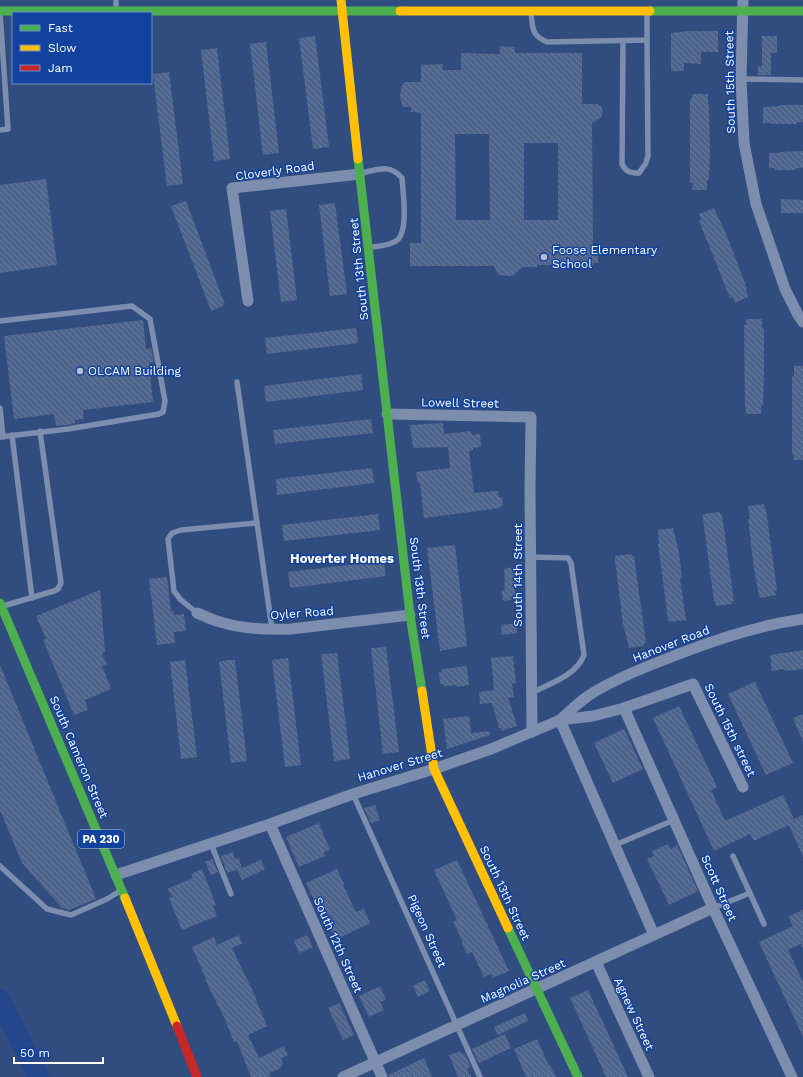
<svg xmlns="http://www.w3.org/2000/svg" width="803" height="1077" font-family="'Work Sans',sans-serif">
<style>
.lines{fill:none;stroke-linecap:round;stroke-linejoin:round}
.river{stroke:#23478a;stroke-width:21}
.building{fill:url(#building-back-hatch);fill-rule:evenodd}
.lane{stroke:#7c8dae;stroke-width:5.5}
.street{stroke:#7c8dae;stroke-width:11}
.fast{stroke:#4caf50;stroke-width:9}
.slow{stroke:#ffc107;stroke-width:9}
.jam{stroke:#c62828;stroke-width:9}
.poi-dot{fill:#b7c0d2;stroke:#11429d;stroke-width:1.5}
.labels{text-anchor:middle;stroke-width:3;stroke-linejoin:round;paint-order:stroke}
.shield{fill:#11429d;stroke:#b8c6e2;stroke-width:1}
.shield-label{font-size:11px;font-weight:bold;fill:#fff}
.street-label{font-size:12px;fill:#fff;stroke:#11429d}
.poi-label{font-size:12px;fill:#fff;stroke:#11429d;text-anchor:start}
.neighbourhood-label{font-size:13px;font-weight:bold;fill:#fff;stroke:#11429d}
</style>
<defs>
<pattern id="building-back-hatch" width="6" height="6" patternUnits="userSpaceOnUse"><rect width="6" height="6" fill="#4f648c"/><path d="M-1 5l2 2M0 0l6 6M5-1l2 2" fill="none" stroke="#697b9d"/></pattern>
</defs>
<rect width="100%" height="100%" fill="#314c7e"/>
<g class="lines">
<polyline class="river" points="0,1000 39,1077"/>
</g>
<g class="building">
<polygon points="688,31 718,31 718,52 701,52 701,64 684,63 684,71 671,71 671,33"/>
<polygon points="315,36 329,147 313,149 299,38"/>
<polygon points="762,36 777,36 777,53 771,53 771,75 758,75 758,66 762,66"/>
<polygon points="266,42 279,153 263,155 250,44"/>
<path d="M500,46L515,47V53H582V104H598L601,106L603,111L601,118L592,123L593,245H598V263H593V266L537,265V267H522L514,275L509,276L499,275L496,271L494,266H410V243H421V113L411,112V107H403L400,97L401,87L404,82H421V65L443,64L442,70H461V53L500,54ZM455,134H489L490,220H456ZM524,143H558V220H524Z"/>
<polygon points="217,48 230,159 214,161 201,50"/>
<polygon points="169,72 183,184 167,186 153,74"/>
<polygon points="692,94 708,94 708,103 709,104 710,154 709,180 707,180 707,190 692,190 693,183 690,183 690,99 692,99"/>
<polygon points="780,105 803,105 803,122 797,122 797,124 771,124 771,123 763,123 763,107 780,106"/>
<polygon points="803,151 803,168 796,168 796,170 775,170 775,168 769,168 769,153 779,153 779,152"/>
<polygon points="46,179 57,265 0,273 0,185"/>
<polygon points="781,199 803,200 803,213 781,213"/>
<polygon points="186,201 225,305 211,311 171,206"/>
<polygon points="335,203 347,294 330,296 319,205"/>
<polygon points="714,208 726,234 747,288 746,289 748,297 735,303 733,297 730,298 699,221 701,220 699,214"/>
<polygon points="286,209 297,300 281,302 270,211"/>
<polygon points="746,319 762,319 762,328 764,328 764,377 763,405 761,405 761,414 746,414 746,408 745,409 744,325 746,325"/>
<polygon points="143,320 146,349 151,348 154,362 149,363 153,402 83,410 84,419 75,420 75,423 67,425 56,426 54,414 14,419 4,336"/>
<polygon points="356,328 358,343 267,354 265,338"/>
<polygon points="794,366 803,366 803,460 794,460 794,454 792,454 792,376 794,376"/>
<polygon points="361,374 363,390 266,402 264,386"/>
<polygon points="371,419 373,433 275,444 273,430"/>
<polygon points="443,423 444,434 471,431 472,435 480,434 481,447 473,448 473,450 469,451 474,493 498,491 499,497 502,497 503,506 500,506 501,508 424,518 420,483 418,483 416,472 450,468 448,447 413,448 410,425"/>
<polygon points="372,468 374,483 277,495 276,479"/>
<polygon points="764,504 765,509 766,509 777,590 775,591 776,595 760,598 760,596 759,596 754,569 748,519 750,519 748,506"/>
<polygon points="720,512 720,514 722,514 734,601 732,601 732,604 716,606 715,601 714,601 703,519 703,514"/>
<polygon points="378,514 380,530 284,541 282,525"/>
<polygon points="673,528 679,552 682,578 680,578 686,620 670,622 670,621 668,621 663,581 658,544 659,544 658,530"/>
<polygon points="455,545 467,646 440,651 427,548"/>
<polygon points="632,554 632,556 634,556 646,643 644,643 644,646 629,648 623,624 615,560 615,556"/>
<polygon points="384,561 386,576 290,588 288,572"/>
<polygon points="515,567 517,589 515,589 516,599 503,601 502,591 505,591 504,583 505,583 504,569"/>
<polygon points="167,577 171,611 173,611 174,615 184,614 186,631 174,632 175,643 157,645 149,579"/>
<polygon points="100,590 105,652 102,654 107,664 102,666 111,689 85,700 88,710 74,715 43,640 46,639 36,616"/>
<polygon points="516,623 517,633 502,635 501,625"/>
<polygon points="386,647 399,752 383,754 371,648"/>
<polygon points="803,650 803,669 785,671 784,669 772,671 770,655"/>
<polygon points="337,653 350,759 334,761 321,654"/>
<polygon points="513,656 516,683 512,684 514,697 508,698 517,726 502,731 501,728 499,728 492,703 480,704 479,692 494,690 491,658"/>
<polygon points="288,658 301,765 285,767 272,660"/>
<polygon points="185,660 197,757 181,759 170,662"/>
<polygon points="228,660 235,660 247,761 231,763 219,662"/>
<polygon points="0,665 96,899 69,910 62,908 22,863 0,810"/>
<polygon points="467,666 469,685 457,687 457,685 444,686 444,684 440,684 439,672 442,672 442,669"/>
<polygon points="755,682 793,763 766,775 728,694"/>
<polygon points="679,706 717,787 711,790 725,821 783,795 794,819 803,815 803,857 789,825 754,841 750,834 714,851 653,718"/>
<polygon points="803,714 803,742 793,718"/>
<polygon points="469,716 471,733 489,731 490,735 447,749 443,719"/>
<polygon points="624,729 643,769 613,783 594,743"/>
<polygon points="375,805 380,820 371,823 364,808"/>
<polygon points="319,823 330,850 324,852 325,856 299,867 286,837"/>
<polygon points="668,844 671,849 677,845 698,891 669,905 647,859 654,856 652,851"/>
<polygon points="233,852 235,859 239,858 242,868 227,873 221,856"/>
<polygon points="212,859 218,872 211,875 205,862"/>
<polygon points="261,860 265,869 242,880 237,870"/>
<polygon points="457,860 509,971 492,978 491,974 484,977 472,952 467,954 461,942 463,942 453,922 457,920 434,870"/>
<polygon points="202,869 216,905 213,906 217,916 182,930 169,898 173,897 167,889 193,878 191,874"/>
<polygon points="337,869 344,884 343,885 356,912 364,909 370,923 337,939 337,938 335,938 326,920 324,921 306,883"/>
<polygon points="803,910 803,949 801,944 788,950 803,982 803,1037 759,942 793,926 788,917"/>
<polygon points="239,935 242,944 232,948 257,1000 256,1000 267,1026 248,1035 259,1058 284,1046 288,1055 281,1058 283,1064 279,1069 269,1073 271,1077 251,1077 237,1041 234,1042 224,1017 205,980 206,979 192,947 214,937 217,945"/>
<polygon points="307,935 313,947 299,953 294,941"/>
<polygon points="425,980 430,991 418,997 413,986"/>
<polygon points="380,986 386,1000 380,1002 384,1010 369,1017 359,996"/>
<polygon points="588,990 606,1029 628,1077 606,1077 577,1013 570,998"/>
<polygon points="339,1003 354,1035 343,1040 328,1008"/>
<polygon points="525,1013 528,1021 498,1035 494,1027"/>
<polygon points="505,1034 511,1048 479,1063 472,1049"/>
<polygon points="537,1039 549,1066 550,1065 556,1077 526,1077 514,1049"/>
<polygon points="460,1051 462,1054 464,1053 471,1067 467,1069 471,1077 458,1077 449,1055"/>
<polygon points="424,1058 432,1077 389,1077 389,1075"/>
</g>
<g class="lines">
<g class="lane">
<polyline points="116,10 116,0"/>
<polyline points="0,12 8,129 0,130"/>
<path d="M531,13C533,28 531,35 547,42L647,40V11"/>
<path d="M623,41L622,164C626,172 630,173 639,173L646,163L648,156L647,40"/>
<polyline points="741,79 803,80"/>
<path d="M361,173C378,170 389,163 402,178C403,192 409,233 396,241C388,246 377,246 368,248"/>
<polyline points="0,321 132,306 150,319 165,401 163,412 159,414 68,429 0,437"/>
<polyline points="237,382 272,629"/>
<polyline points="0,408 3,437"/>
<polyline points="12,435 32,598"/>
<path d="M530,557L568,558L571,563L584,655C576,676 550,683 532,693"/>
<polyline points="3,606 54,591 58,589 61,583 40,431"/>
<polyline points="197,613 180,599 174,591 168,539 172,533 181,530 257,523"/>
<polyline points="353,794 480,1077"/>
<polyline points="211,844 231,894"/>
<polyline points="615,845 674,820"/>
<polyline points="733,856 764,924"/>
<polyline points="0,866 47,909 71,915 107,899 120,891"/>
<polyline points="713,908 750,893"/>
</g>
<g class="street">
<polyline points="743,0 741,79 744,143 756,204 785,289 798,315 803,322"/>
<polyline points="248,301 232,188 360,174"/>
<polyline points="387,414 531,417 530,488 532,732"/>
<path d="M197,613C205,616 212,620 220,622C243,629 268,630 291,629L410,615"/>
<polyline points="624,708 713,908 792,1077"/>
<path d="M560,720C569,712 578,703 588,696C609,682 633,672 656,663C703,644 753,626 803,619"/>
<polyline points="560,720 654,935"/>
<polyline points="270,824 382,1077"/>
<polyline points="116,875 270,824 353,794 434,769 491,749 560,720 593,716 624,708 693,684 743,787"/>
<polyline points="596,962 649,1077"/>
<polyline points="343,1077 713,908"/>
</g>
<g class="fast">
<polyline points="0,11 400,11"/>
<polyline points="650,11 803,11"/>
<polyline points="358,159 410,615 422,691"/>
<polyline points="0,603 125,898"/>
<polyline points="508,928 578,1077"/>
</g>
<g class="slow">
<polyline points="341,0 358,159"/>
<polyline points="400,11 650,11"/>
<polyline points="422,691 434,769 508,928"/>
<polyline points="125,898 177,1026"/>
</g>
<polyline class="jam" points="177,1026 197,1077"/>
</g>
<g class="poi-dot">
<circle cx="544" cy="257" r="4"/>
<circle cx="80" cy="371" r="4"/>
</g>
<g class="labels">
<rect class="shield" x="78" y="830" width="46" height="18" rx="3"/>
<g class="shield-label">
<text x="101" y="843">PA 230</text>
</g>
<g class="street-label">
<text transform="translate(730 82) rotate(-91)" y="4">South 15th Street</text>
<text transform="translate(275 171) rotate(-8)" y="4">Cloverly Road</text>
<text transform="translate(359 269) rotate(-96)" y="4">South 13th Street</text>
<text transform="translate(460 403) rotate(1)" y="4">Lowell Street</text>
<text transform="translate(518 575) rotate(-90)" y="4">South 14th Street</text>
<text transform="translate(420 588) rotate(83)" y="4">South 13th Street</text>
<text transform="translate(302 613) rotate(-4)" y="4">Oyler Road</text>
<text transform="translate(671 644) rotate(-21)" y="4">Hanover Road</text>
<text transform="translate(730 730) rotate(64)" y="4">South 15th street</text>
<text transform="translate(79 757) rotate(67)" y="4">South Cameron Street</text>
<text transform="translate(400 765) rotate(-17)" y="4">Hanover Street</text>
<text transform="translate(719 888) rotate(66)" y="4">Scott Street</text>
<text transform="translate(505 893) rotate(65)" y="4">South 13th Street</text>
<text transform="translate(427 931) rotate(66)" y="4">Pigeon Street</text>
<text transform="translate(338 945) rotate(66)" y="4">South 12th Street</text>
<text transform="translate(523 981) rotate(-24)" y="4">Magnolia Street</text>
<text transform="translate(634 1014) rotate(65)" y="4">Agnew Street</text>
</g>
<g class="poi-label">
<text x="552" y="254">Foose Elementary<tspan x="552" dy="14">School</tspan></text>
<text x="88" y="375">OLCAM Building</text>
</g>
<g class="neighbourhood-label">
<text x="342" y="563">Hoverter Homes</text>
</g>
</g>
<rect x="12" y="12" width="140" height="72" fill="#11429d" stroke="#708ec4"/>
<rect x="20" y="25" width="20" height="6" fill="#4caf50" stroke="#708ec4"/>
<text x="48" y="32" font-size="12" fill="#ffffff">Fast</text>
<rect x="20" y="45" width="20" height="6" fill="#ffc107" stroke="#708ec4"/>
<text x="48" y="52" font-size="12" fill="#ffffff">Slow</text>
<rect x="20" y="65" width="20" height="6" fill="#c62828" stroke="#708ec4"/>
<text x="48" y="72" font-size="12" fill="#ffffff">Jam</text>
<path d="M14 1057v6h89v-6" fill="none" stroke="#ffffff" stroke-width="2"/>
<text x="20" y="1057" font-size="12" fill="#ffffff" stroke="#11429d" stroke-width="3" paint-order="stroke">50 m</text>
</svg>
